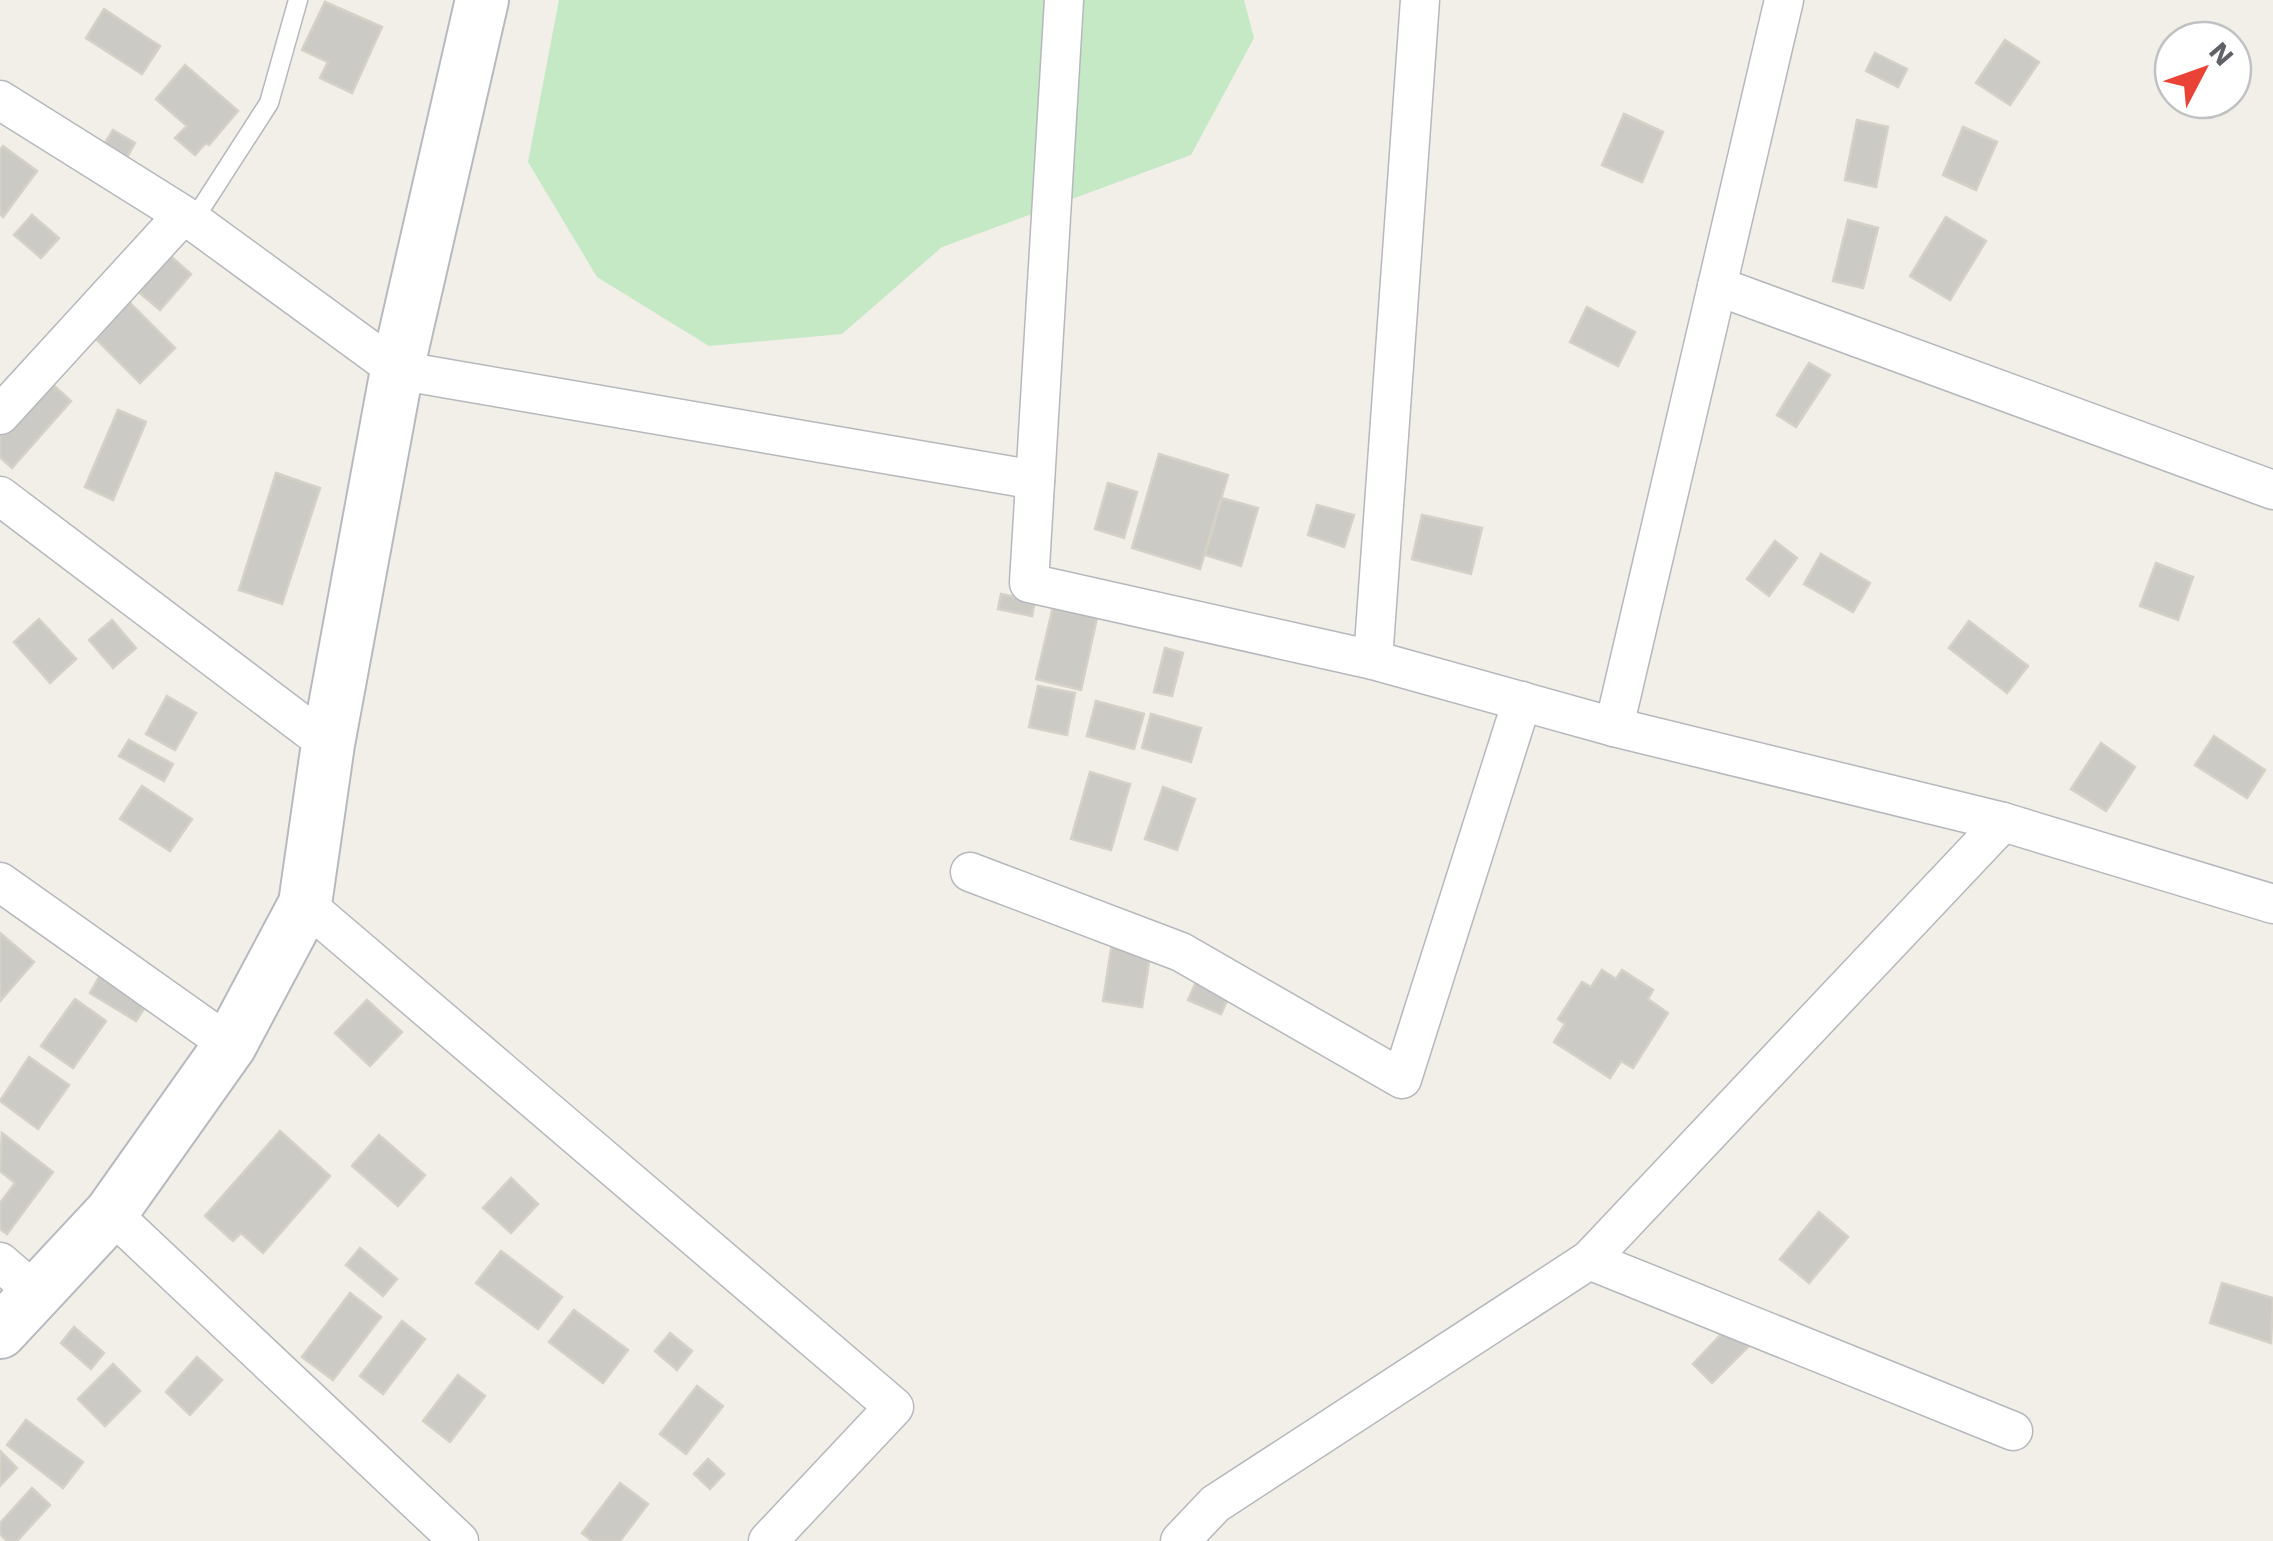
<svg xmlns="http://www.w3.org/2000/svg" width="2273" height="1541" font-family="'Work Sans',sans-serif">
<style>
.green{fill:#c5e8c5}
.building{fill:#cccac5;stroke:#d6d1c6;stroke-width:2.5}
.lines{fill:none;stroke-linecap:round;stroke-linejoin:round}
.lane-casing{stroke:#b5b8bc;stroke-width:21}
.street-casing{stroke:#b5b8bc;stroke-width:41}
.secondary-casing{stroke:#b6babf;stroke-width:56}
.lane{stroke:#fff;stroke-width:18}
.street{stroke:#fff;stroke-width:38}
.secondary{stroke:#fff;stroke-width:52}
</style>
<rect width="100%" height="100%" fill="#f1efe8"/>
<polygon class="green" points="559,0 1244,0 1254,38 1191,155 942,247 842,334 709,346 597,277 528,162"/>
<g class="building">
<polygon points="325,2 382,27 352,93 320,78 328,62 302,50"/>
<polygon points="104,9 160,46 142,74 86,38"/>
<polygon points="2005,40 2039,62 2010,105 1976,83"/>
<polygon points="1875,53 1907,69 1898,87 1866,71"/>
<polygon points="185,65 238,111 209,145 206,143 195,155 175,138 187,126 156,99"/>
<polygon points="1624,114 1663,132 1642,182 1602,165"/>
<polygon points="1857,120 1888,127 1876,187 1845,180"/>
<polygon points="1963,127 1997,142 1976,190 1943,175"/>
<polygon points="113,130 135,143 126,159 103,146"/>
<polygon points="3,146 37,171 3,217 0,214 0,150"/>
<polygon points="32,215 59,238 41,258 14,235"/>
<polygon points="1946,217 1986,241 1950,300 1910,276"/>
<polygon points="1848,220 1878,228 1863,288 1833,281"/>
<polygon points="159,246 191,274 160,310 128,283"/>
<polygon points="121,294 175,348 140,383 86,329"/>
<polygon points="1587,307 1635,332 1618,366 1570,342"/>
<polygon points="1809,363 1830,375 1796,427 1777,415"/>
<polygon points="41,374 71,401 12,468 0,457 0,421"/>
<polygon points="118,410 146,422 113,500 85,487"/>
<polygon points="1159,454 1228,475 1200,569 1132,548"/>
<polygon points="276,473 320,488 282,604 239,590"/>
<polygon points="1108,483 1137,492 1124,538 1095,529"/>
<polygon points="1222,498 1258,508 1241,566 1205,555"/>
<polygon points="1317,505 1354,515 1344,547 1308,535"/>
<polygon points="1422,515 1482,528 1471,574 1412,559"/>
<polygon points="1775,541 1797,558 1769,596 1747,579"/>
<polygon points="1821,554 1870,583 1853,612 1804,584"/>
<polygon points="2156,563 2193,577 2178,620 2140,606"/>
<polygon points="1001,594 1035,601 1032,616 998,609"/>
<polygon points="1053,607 1097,618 1081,690 1036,679"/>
<polygon points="39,619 76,659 50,683 14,642"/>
<polygon points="112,620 136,648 113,668 89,640"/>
<polygon points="1969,621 2028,666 2007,693 1949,648"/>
<polygon points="1165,648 1183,653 1172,696 1154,692"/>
<polygon points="1038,686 1075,693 1067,735 1029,727"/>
<polygon points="167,696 196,713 175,750 146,734"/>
<polygon points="1096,701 1144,714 1134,749 1087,736"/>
<polygon points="1151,714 1201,728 1191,762 1142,748"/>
<polygon points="2214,736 2265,770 2247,798 2195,765"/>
<polygon points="129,740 173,764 164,781 119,756"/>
<polygon points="2101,743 2135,767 2106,811 2071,789"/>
<polygon points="1090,772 1130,784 1111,850 1071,839"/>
<polygon points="142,786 192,819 170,851 120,819"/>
<polygon points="1163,787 1195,799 1177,850 1145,839"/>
<polygon points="0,933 34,962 0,1001"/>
<polygon points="1112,943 1151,949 1142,1007 1103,1001"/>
<polygon points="1209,954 1242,968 1221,1014 1188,1000"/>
<polygon points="103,970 151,998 136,1021 90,993"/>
<polygon points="1602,970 1616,979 1622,970 1653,990 1648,999 1668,1013 1633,1068 1621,1061 1610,1078 1554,1042 1565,1024 1558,1019 1582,982 1591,987"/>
<polygon points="75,999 106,1021 73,1068 41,1046"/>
<polygon points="367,1000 402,1032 370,1066 335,1033"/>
<polygon points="29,1057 69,1085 38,1129 0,1101"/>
<polygon points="280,1131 330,1176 263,1253 241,1233 233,1241 205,1216"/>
<polygon points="2,1133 53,1172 7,1234 0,1229 0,1203 15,1183 0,1171"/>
<polygon points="379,1135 425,1175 398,1206 352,1166"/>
<polygon points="511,1178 538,1204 511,1233 483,1208"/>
<polygon points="1819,1212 1848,1237 1809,1283 1780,1259"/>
<polygon points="360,1248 397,1279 383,1296 346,1265"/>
<polygon points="501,1251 562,1297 538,1329 476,1283"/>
<polygon points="2222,1283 2273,1298 2271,1343 2210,1323"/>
<polygon points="350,1293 381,1317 333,1380 302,1357"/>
<polygon points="574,1310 628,1350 603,1383 549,1342"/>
<polygon points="402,1321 425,1339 383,1394 360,1376"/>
<polygon points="74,1327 104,1353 91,1369 61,1343"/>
<polygon points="1728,1327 1748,1347 1712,1383 1693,1364"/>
<polygon points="670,1333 692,1351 677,1370 655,1351"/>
<polygon points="197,1357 222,1380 190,1415 166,1392"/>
<polygon points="113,1364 140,1391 105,1426 78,1399"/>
<polygon points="458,1375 485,1396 450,1442 423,1421"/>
<polygon points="697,1386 723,1406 686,1454 660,1434"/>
<polygon points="26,1420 83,1462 63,1488 7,1445"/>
<polygon points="0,1451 17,1468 0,1486"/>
<polygon points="708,1459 724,1474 710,1489 694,1474"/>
<polygon points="620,1483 648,1504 620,1541 592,1541 582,1533"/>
<polygon points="32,1488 50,1505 17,1541 7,1541 0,1534 0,1523"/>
</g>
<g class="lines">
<defs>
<polyline id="lane" points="193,221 269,103 298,0"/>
<g id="street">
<polyline points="1064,0 1029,583 1373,660 1614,727 2003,822 2273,904"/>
<polyline points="0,100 193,221 397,370 1035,480"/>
<polyline points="1717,286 2273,490"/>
<polyline points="0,415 182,216"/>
<polyline points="0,496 328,744"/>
<polyline points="1373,660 1420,0"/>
<polyline points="1614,727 1784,0"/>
<polyline points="970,872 1181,952 1402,1079 1522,701"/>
<polyline points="0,882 230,1045"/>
<polyline points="305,904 894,1407 768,1541"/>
<polyline points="111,1213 459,1541"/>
<polyline points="1589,1260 2013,1431"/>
<polyline points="0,1262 36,1293"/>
<polyline points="1180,1541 1215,1504 1589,1260 2003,822"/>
</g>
<polyline id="secondary" points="0,1332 111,1213 230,1045 305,904 328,744 397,370 482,0"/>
</defs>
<use href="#lane" class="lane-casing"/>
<use href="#street" class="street-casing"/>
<use href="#secondary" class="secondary-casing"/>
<use href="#lane" class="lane"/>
<use href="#street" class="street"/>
<use href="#secondary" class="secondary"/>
</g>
<g transform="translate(2203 70) rotate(49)"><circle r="48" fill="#ffffff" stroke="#bfc1c3" stroke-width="2.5"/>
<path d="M0-8L18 38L0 25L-18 38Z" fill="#ea4335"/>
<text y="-15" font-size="28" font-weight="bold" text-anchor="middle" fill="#5f6368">N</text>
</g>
</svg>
